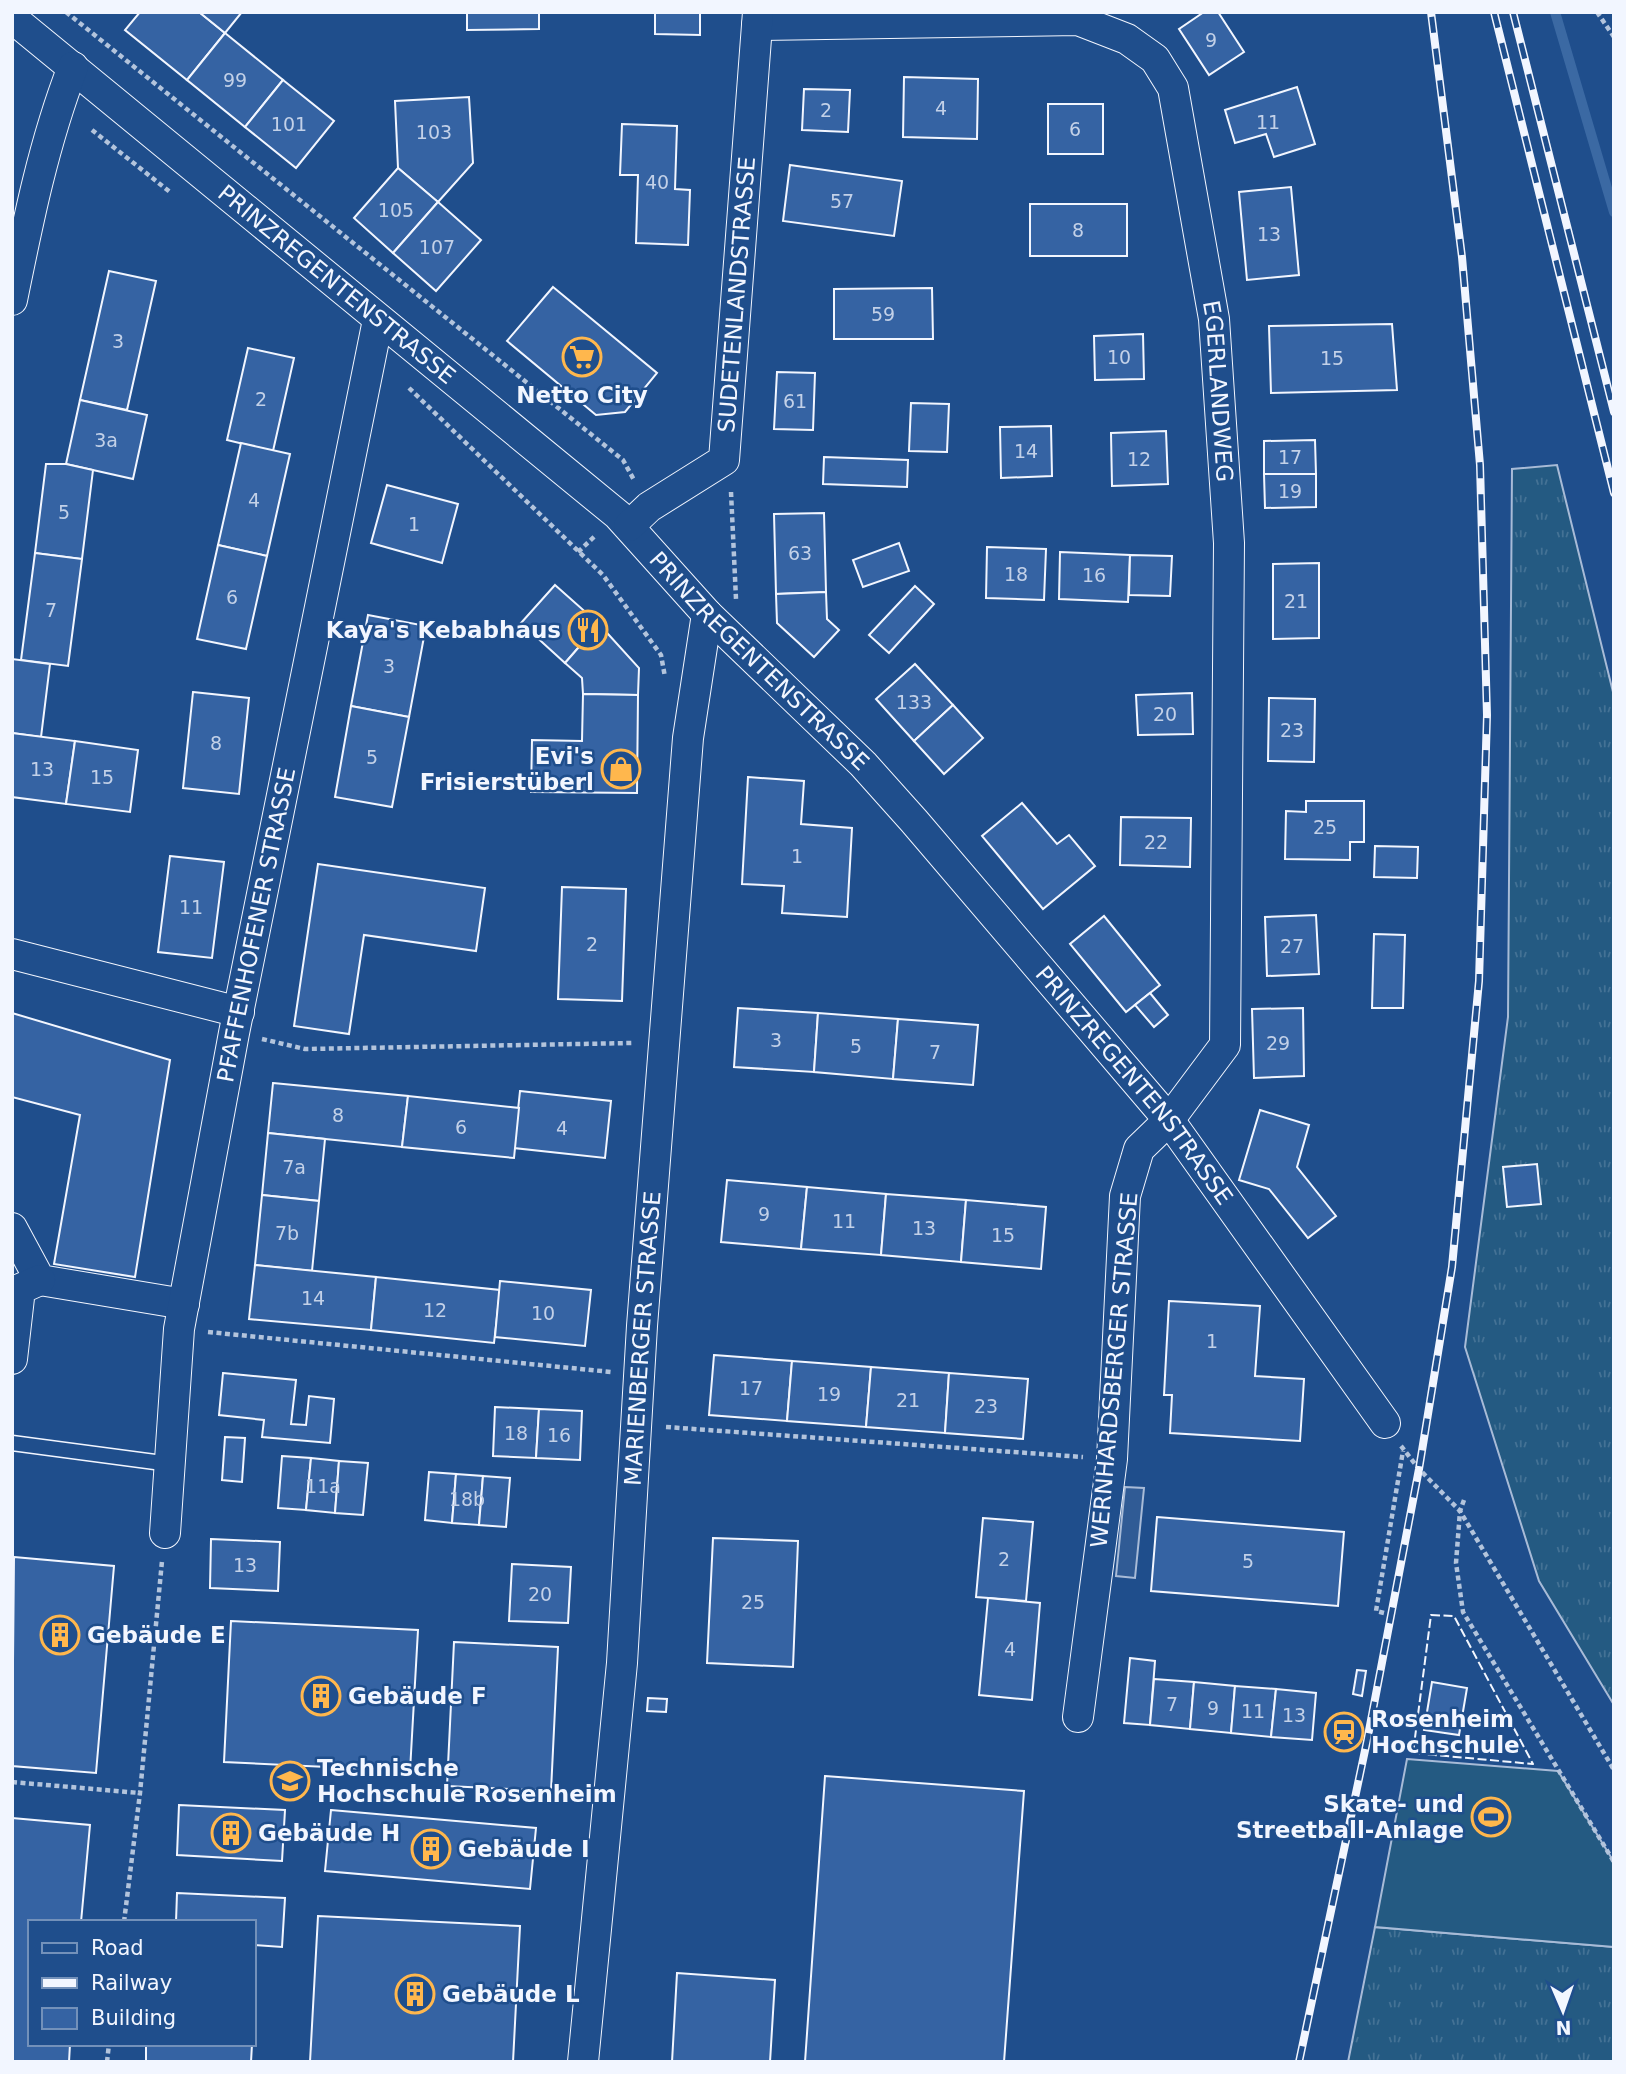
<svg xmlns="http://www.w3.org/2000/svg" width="1626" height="2074" font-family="'DejaVu Sans',sans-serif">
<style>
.grass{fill:url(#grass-tufts);stroke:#a8bbd7;stroke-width:2}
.garden{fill:#245a82;stroke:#a8bbd7;stroke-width:2}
.parking{fill:#305b95;stroke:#a8bbd7;stroke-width:2}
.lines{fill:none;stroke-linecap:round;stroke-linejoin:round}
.stream{stroke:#3b69a3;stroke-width:10}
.building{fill:#3563a3;stroke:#f2f6ff;stroke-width:2}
.lane-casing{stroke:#f2f6ff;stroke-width:17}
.street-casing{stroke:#f2f6ff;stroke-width:32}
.path{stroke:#b3c4dc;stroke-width:4.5;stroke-dasharray:5 3.5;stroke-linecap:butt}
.lane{stroke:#1f4e8c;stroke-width:14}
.street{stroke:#1f4e8c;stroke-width:30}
.rail-casing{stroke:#f2f6ff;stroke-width:8}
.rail{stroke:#1f4e8c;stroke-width:5;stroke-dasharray:16;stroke-linecap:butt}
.fence{stroke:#f2f6ff;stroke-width:2;stroke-dasharray:9 3.5;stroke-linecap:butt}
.labels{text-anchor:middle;stroke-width:5;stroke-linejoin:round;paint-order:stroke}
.number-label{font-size:19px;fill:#c3d1e8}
.street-label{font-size:23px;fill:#f2f6ff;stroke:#1f4e8c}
.poi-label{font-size:23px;font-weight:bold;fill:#f2f6ff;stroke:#1f4e8c;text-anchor:start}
</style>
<defs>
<pattern id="grass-tufts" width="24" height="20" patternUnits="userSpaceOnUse" patternTransform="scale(1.75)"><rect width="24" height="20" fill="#245a82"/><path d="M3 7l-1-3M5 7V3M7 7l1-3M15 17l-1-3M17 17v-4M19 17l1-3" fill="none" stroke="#447295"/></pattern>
</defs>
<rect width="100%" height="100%" fill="#1f4e8c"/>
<g class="grass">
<polygon points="1557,465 1614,696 1614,1705 1539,1581 1465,1347 1508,1017 1512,469"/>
<polygon points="1375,1927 1614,1947 1614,2062 1348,2062"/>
</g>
<polygon class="garden" points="1407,1759 1558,1771 1614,1862 1614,1947 1375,1927"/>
<polygon class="parking" points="1125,1487 1144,1488 1135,1578 1116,1576"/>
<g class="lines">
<polyline class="stream" points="1555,12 1614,212"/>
</g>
<g class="building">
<polygon points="140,12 199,12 225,33 187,80 125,30"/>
<polygon points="199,12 242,12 225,33"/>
<polygon points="467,12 539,12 539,29 467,30"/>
<polygon points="655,12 700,12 700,35 655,34"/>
<polygon points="1204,12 1218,12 1244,52 1209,75 1179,29"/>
<polygon points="225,33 283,80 245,127 187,80"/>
<polygon points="904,77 978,79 977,139 903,137"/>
<polygon points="283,80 334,121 296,168 245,127"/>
<polygon points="1297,87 1315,144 1274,157 1266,134 1235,143 1225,110"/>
<polygon points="804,89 850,90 848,132 802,130"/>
<polygon points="469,97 473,163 438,202 398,168 395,101"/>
<rect x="1048" y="104" width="55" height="50"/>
<polygon points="622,124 677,126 675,189 690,190 688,245 636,243 638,175 620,175"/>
<polygon points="790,165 902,181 894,236 783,221"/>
<polygon points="398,168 438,202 393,253 354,218"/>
<polygon points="1291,187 1299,275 1247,280 1239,192"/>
<polygon points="438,202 481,240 436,291 393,253"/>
<rect x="1030" y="204" width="97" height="52"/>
<polygon points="109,271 156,281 127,410 80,400"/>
<polygon points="553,287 657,373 625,412 596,415 507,341"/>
<polygon points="932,288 933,339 834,339 834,289"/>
<polygon points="1392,324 1397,390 1271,393 1269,326"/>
<polygon points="1143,334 1144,379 1095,380 1094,336"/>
<polygon points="248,348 294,358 273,451 227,440"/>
<polygon points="777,372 815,373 813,430 774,429"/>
<polygon points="80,400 147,415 133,479 66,464"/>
<polygon points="911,403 949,404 947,452 909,451"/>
<polygon points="1051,426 1052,476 1001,478 1000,427"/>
<polygon points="1166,431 1168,484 1112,486 1111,433"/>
<polygon points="1315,440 1316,474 1264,474 1264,441"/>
<polygon points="241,443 290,454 267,556 218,545"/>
<polygon points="824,457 908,460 907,487 823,484"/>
<polygon points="46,464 66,464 93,470 82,559 35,553"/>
<polygon points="1264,474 1316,474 1316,507 1265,508"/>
<polygon points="387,485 458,504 442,563 371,543"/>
<polygon points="824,513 826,592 776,594 774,514"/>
<polygon points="899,543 909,571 863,587 853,560"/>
<polygon points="218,545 267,556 246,649 197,639"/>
<polygon points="987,547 1046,549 1044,600 986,598"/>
<polygon points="1060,552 1130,555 1128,602 1059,599"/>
<polygon points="35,553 82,559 68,666 21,660"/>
<polygon points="1130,555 1172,556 1170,596 1129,595"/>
<polygon points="1319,563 1319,638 1273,639 1273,564"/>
<polygon points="555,585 599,624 565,663 521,623"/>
<polygon points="915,586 934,604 889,653 869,635"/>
<polygon points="826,592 827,619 839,630 814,657 777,623 776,594"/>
<polygon points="368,615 426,626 409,717 351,706"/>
<polygon points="599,624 639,668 638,695 583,694 582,678 565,663"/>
<polygon points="12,659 50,664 41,737 12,733"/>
<polygon points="915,664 953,705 914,741 876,699"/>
<polygon points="193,692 249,698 239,794 183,788"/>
<polygon points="1192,693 1193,734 1138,735 1136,695"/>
<polygon points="583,694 638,695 637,793 531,792 532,740 582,741"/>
<polygon points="1269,698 1315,699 1314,762 1268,761"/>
<polygon points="953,705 983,738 944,774 914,741"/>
<polygon points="351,706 409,717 392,807 335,797"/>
<polygon points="12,733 75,741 66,804 12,797"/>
<polygon points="75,741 138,750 130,812 66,804"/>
<polygon points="748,777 804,781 801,824 852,828 847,917 782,913 784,886 742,884"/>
<polygon points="1306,801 1364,801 1364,842 1350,842 1350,860 1285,859 1286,811 1306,812"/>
<polygon points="1022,803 1057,844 1069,835 1095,866 1043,909 982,836"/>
<polygon points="1121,817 1191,818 1190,867 1120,865"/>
<polygon points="1375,846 1418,847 1417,878 1374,877"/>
<polygon points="170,856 224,862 212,958 158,952"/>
<polygon points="318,864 485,888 476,951 364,935 349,1034 294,1026"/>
<polygon points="562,887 626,889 622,1001 558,999"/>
<polygon points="1316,915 1319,974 1267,976 1265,917"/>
<polygon points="1104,916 1160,985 1126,1012 1070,944"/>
<polygon points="1374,934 1405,935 1403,1008 1372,1008"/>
<polygon points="1150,993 1168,1015 1154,1027 1135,1005"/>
<polygon points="738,1008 818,1013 814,1072 734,1067"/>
<polygon points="1303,1008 1304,1076 1254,1078 1252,1009"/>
<polygon points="12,1013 170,1060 135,1277 54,1264 80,1115 12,1097"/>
<polygon points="818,1013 898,1019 893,1079 814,1072"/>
<polygon points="898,1019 978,1025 973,1085 893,1079"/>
<polygon points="273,1083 408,1096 402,1147 268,1133"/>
<polygon points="520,1091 611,1101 605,1158 514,1148"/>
<polygon points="408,1096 519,1108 514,1158 402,1147"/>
<polygon points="1260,1110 1309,1125 1297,1167 1336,1216 1308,1238 1269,1189 1239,1180"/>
<polygon points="268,1133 325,1139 319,1201 262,1195"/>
<polygon points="1537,1164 1541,1204 1507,1207 1503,1167"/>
<polygon points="727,1180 807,1187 801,1249 721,1242"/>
<polygon points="807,1187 886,1194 881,1255 801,1249"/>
<polygon points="886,1194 966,1200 961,1262 881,1255"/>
<polygon points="262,1195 319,1201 312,1271 255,1265"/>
<polygon points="966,1200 1046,1207 1041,1269 961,1262"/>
<polygon points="255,1265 376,1277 371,1330 249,1319"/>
<polygon points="376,1277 500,1290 494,1343 371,1330"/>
<polygon points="500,1281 591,1290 585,1346 495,1337"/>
<polygon points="1169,1301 1260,1306 1255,1376 1304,1379 1300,1441 1170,1433 1172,1395 1164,1395"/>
<polygon points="714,1355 792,1361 787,1421 709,1415"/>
<polygon points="792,1361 871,1367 866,1427 787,1421"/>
<polygon points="871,1367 949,1373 945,1433 866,1427"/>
<polygon points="223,1373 296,1380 291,1424 306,1425 309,1396 334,1399 330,1443 262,1437 264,1420 219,1415"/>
<polygon points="949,1373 1028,1379 1023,1439 945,1433"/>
<polygon points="495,1407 539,1409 536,1458 493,1456"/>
<polygon points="539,1409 582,1411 580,1460 536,1458"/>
<polygon points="225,1437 245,1438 242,1482 222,1480"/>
<polygon points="282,1456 311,1458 306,1510 278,1508"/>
<polygon points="311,1458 339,1461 335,1513 306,1510"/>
<polygon points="339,1461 368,1463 363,1515 335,1513"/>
<polygon points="429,1472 456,1474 452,1523 425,1520"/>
<polygon points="456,1474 483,1476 479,1525 452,1523"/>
<polygon points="483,1476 510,1478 506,1527 479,1525"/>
<polygon points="1157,1517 1344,1532 1338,1606 1151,1591"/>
<polygon points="983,1518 1033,1522 1026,1601 976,1597"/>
<polygon points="713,1538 798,1541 793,1667 707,1663"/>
<polygon points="211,1539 280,1542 278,1591 210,1588"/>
<polygon points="14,1557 114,1566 96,1773 12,1766"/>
<polygon points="512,1564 571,1567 568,1623 509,1621"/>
<polygon points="988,1598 1040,1603 1032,1700 979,1695"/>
<polygon points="231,1621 418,1630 410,1771 224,1762"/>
<polygon points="454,1642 558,1647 551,1791 447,1786"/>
<polygon points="1130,1658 1155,1661 1150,1725 1124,1723"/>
<polygon points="1357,1670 1366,1671 1362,1696 1353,1694"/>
<polygon points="1154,1679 1194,1682 1190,1729 1150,1725"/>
<polygon points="1194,1682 1235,1686 1231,1733 1190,1729"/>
<polygon points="1432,1682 1467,1688 1459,1735 1424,1730"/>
<polygon points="1235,1686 1276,1689 1271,1737 1231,1733"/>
<polygon points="1276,1689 1316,1693 1312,1740 1271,1737"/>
<polygon points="648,1698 667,1699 666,1712 647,1711"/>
<polygon points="825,1776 1024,1791 1004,2062 805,2062"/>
<polygon points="179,1805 285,1810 282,1861 177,1855"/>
<polygon points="331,1810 536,1828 530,1889 325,1871"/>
<polygon points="12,1818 90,1825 81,1922 30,1922 30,2044 70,2044 69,2062 12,2062"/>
<polygon points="177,1893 285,1898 282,1947 254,1945 254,1922 176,1922"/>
<polygon points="318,1916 520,1926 513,2062 310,2062"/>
<polygon points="677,1973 775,1980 770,2062 672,2062"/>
<polygon points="146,2044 252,2044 251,2062 146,2062"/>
</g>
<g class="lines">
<defs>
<polyline id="lane" points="12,1443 170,1464"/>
<g id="street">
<path id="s1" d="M12,18L618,515L707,614L863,764L914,821L1169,1120L1385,1423"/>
<path id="s2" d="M757,25L1078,20L1127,39L1155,59L1173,88L1214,319L1229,543L1225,1045L1169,1120L1139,1149L1125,1196L1112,1459L1078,1717"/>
<path d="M12,300C28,221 44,142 73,67"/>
<path id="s3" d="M629,526L649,507L724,460L758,12"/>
<polyline points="12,954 239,1012"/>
<polyline points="12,1228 40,1280 184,1304"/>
<polyline points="12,1359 20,1289 40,1280"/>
<path id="s4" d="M165,1533L179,1329L234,1033L378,320"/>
<path id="s5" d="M583,2062L622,1663L642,1326L688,738L707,614"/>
</g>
</defs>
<use href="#lane" class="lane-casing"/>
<use href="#street" class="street-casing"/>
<g class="path">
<polyline points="66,12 623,460 634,480"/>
<polyline points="1597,12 1614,37"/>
<polyline points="92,130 170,192"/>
<polyline points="409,388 603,575 661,655 665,677"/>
<polyline points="731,492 736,599"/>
<polyline points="578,552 595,536"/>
<polyline points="262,1039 305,1049 633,1043"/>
<polyline points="208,1332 611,1372"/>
<polyline points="666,1427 1083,1457"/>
<polyline points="1401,1446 1419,1469 1460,1511 1614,1770"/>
<polyline points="1464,1500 1460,1511 1456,1563 1463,1612 1614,1862"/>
<polyline points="1384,1613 1376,1611 1403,1451"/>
<polyline points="12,1782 140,1793"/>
<polyline points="124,1922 140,1793 162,1561"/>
<polyline points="107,2062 109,2044"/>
</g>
<use href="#lane" class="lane"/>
<use href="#street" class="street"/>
<defs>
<g id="rail">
<polyline points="1494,12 1614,493"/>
<polyline points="1513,12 1614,412"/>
<polyline points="1299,2062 1367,1741 1419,1469 1452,1267 1479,981 1487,715 1480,465 1462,257 1431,12"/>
</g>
</defs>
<use href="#rail" class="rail-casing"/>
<use href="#rail" class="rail"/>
<polygon class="fence" points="1431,1615 1454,1616 1533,1764 1413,1753"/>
</g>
<defs>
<symbol id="supermarket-ring" viewBox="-11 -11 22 22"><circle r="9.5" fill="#1f4e8c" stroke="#ffb74d" stroke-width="1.5"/><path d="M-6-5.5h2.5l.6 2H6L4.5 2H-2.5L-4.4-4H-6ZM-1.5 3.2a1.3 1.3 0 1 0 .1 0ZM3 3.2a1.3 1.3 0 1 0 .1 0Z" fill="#ffb74d"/></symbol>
<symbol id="restaurant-ring" viewBox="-11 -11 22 22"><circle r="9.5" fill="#1f4e8c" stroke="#ffb74d" stroke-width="1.5"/><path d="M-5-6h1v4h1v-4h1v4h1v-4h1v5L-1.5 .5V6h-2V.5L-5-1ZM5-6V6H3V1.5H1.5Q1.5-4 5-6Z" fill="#ffb74d"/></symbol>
<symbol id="shop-ring" viewBox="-11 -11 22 22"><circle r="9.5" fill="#1f4e8c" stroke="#ffb74d" stroke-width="1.5"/><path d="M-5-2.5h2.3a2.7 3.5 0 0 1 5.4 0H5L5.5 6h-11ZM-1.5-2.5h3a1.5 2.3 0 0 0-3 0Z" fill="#ffb74d"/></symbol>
<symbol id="building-ring" viewBox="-11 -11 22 22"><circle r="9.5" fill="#1f4e8c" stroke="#ffb74d" stroke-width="1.5"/><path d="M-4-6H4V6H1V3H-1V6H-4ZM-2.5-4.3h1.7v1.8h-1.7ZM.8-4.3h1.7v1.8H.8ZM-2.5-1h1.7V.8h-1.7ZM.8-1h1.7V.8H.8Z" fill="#ffb74d"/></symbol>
<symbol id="station-ring" viewBox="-11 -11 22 22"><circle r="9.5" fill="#1f4e8c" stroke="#ffb74d" stroke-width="1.5"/><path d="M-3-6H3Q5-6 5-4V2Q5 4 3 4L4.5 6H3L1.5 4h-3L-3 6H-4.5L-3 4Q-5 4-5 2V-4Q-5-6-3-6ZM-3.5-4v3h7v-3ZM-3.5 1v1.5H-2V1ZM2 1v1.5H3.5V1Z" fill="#ffb74d"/></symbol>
<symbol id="university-ring" viewBox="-11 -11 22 22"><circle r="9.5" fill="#1f4e8c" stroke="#ffb74d" stroke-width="1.5"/><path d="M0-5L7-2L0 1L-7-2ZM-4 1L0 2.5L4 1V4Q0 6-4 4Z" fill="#ffb74d"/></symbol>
<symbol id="stadium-ring" viewBox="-11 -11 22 22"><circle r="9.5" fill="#1f4e8c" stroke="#ffb74d" stroke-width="1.5"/><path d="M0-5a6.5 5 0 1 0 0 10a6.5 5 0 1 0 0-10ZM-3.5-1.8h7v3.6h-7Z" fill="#ffb74d"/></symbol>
</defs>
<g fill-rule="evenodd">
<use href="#supermarket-ring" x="560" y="335" width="44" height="44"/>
<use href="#restaurant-ring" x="566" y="608" width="44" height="44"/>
<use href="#shop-ring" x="599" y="747" width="44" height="44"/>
<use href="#building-ring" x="38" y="1613" width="44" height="44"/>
<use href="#building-ring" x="299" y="1674" width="44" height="44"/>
<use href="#station-ring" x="1322" y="1710" width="44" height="44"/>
<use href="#university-ring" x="268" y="1759" width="44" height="44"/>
<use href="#stadium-ring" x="1469" y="1795" width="44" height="44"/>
<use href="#building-ring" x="209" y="1811" width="44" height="44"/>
<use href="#building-ring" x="409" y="1827" width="44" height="44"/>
<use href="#building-ring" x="393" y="1972" width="44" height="44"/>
</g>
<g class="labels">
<g class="number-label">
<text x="1211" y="47">9</text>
<text x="235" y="87">99</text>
<text x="941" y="115">4</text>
<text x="826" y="117">2</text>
<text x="1268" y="129">11</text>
<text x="289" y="131">101</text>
<text x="1075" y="136">6</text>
<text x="434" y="139">103</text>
<text x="657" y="189">40</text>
<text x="842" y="208">57</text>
<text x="396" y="217">105</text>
<text x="1078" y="237">8</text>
<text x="1269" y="241">13</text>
<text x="437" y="254">107</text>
<text x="883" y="321">59</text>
<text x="118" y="348">3</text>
<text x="1119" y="364">10</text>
<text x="1332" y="365">15</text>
<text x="261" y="406">2</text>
<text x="795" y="408">61</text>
<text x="106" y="447">3a</text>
<text x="1026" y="458">14</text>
<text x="1290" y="464">17</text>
<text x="1139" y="466">12</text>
<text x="1290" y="498">19</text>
<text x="254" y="507">4</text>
<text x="64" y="519">5</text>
<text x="414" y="531">1</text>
<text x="800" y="560">63</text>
<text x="1016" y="581">18</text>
<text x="1094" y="582">16</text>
<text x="232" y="604">6</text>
<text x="1296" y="608">21</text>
<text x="51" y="617">7</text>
<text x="389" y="673">3</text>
<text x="914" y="709">133</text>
<text x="1165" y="721">20</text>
<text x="1292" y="737">23</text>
<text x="216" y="750">8</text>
<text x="372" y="764">5</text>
<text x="42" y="776">13</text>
<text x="102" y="784">15</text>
<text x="1325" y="834">25</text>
<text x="1156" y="849">22</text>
<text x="797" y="863">1</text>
<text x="191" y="914">11</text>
<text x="592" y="951">2</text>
<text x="1292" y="953">27</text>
<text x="776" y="1047">3</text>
<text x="1278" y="1050">29</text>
<text x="856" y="1053">5</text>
<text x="935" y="1059">7</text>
<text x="338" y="1122">8</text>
<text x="461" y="1134">6</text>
<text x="562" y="1135">4</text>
<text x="294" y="1174">7a</text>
<text x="764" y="1221">9</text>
<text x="844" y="1228">11</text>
<text x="924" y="1235">13</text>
<text x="287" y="1240">7b</text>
<text x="1003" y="1242">15</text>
<text x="313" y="1305">14</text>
<text x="435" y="1317">12</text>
<text x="543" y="1320">10</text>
<text x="1212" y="1348">1</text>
<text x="751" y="1395">17</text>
<text x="829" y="1401">19</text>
<text x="908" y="1407">21</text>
<text x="986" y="1413">23</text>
<text x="516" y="1440">18</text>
<text x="559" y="1442">16</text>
<text x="323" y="1493">11a</text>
<text x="467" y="1506">18b</text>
<text x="1004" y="1566">2</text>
<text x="1248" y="1568">5</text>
<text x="245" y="1572">13</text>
<text x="540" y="1601">20</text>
<text x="753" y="1609">25</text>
<text x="1010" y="1656">4</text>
<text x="1172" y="1711">7</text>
<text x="1213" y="1715">9</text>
<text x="1253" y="1718">11</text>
<text x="1294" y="1722">13</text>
</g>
<g class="street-label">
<text dy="8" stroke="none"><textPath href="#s1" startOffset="420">PRINZREGENTENSTRASSE</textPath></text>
<text dy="8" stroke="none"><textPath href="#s3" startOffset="282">SUDETENLANDSTRASSE</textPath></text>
<text dy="8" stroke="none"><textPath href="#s2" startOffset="749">EGERLANDWEG</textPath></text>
<text dy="8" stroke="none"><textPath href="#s1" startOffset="987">PRINZREGENTENSTRASSE</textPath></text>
<text dy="8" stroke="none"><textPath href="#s4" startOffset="616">PFAFFENHOFENER STRASSE</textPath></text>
<text dy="8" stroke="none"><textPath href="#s1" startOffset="1554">PRINZREGENTENSTRASSE</textPath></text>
<text dy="8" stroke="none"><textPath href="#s5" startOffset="726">MARIENBERGER STRASSE</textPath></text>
<text transform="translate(1114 1370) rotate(-85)" y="8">WERNHARDSBERGER STRASSE</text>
</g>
<g class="poi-label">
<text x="582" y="403" text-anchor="middle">Netto City</text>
<text x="561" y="638" text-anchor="end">Kaya's Kebabhaus</text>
<text x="594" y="764" text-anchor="end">Evi's<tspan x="594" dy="26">Frisierstüberl</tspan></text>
<text x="87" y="1643">Gebäude E</text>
<text x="348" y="1704">Gebäude F</text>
<text x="1371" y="1727">Rosenheim<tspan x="1371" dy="26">Hochschule</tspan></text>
<text x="317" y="1776">Technische<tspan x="317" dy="26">Hochschule Rosenheim</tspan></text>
<text x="1464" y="1812" text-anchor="end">Skate- und<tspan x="1464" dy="26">Streetball-Anlage</tspan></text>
<text x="258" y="1841">Gebäude H</text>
<text x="458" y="1857">Gebäude I</text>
<text x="442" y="2002">Gebäude L</text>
</g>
</g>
<rect width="1626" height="2074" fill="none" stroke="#f2f6ff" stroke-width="28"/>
<rect x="28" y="1920" width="228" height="126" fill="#1f4e8c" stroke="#7391ba" stroke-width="2"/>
<rect x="42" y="1943" width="35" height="10" fill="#1f4e8c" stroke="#7391ba" stroke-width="2"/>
<text x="91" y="1955" font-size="21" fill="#f2f6ff">Road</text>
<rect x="42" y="1978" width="35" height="10" fill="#f2f6ff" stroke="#7391ba" stroke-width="2"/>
<text x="91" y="1990" font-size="21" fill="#f2f6ff">Railway</text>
<rect x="42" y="2008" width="35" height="21" fill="#3563a3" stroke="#7391ba" stroke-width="2"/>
<text x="91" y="2025" font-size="21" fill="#f2f6ff">Building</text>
<g transform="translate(1563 2011) rotate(178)" stroke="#1f4e8c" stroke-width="5" paint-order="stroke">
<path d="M0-5L12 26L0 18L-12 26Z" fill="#f2f6ff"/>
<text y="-10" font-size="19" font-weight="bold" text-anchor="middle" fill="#f2f6ff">N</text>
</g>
</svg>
